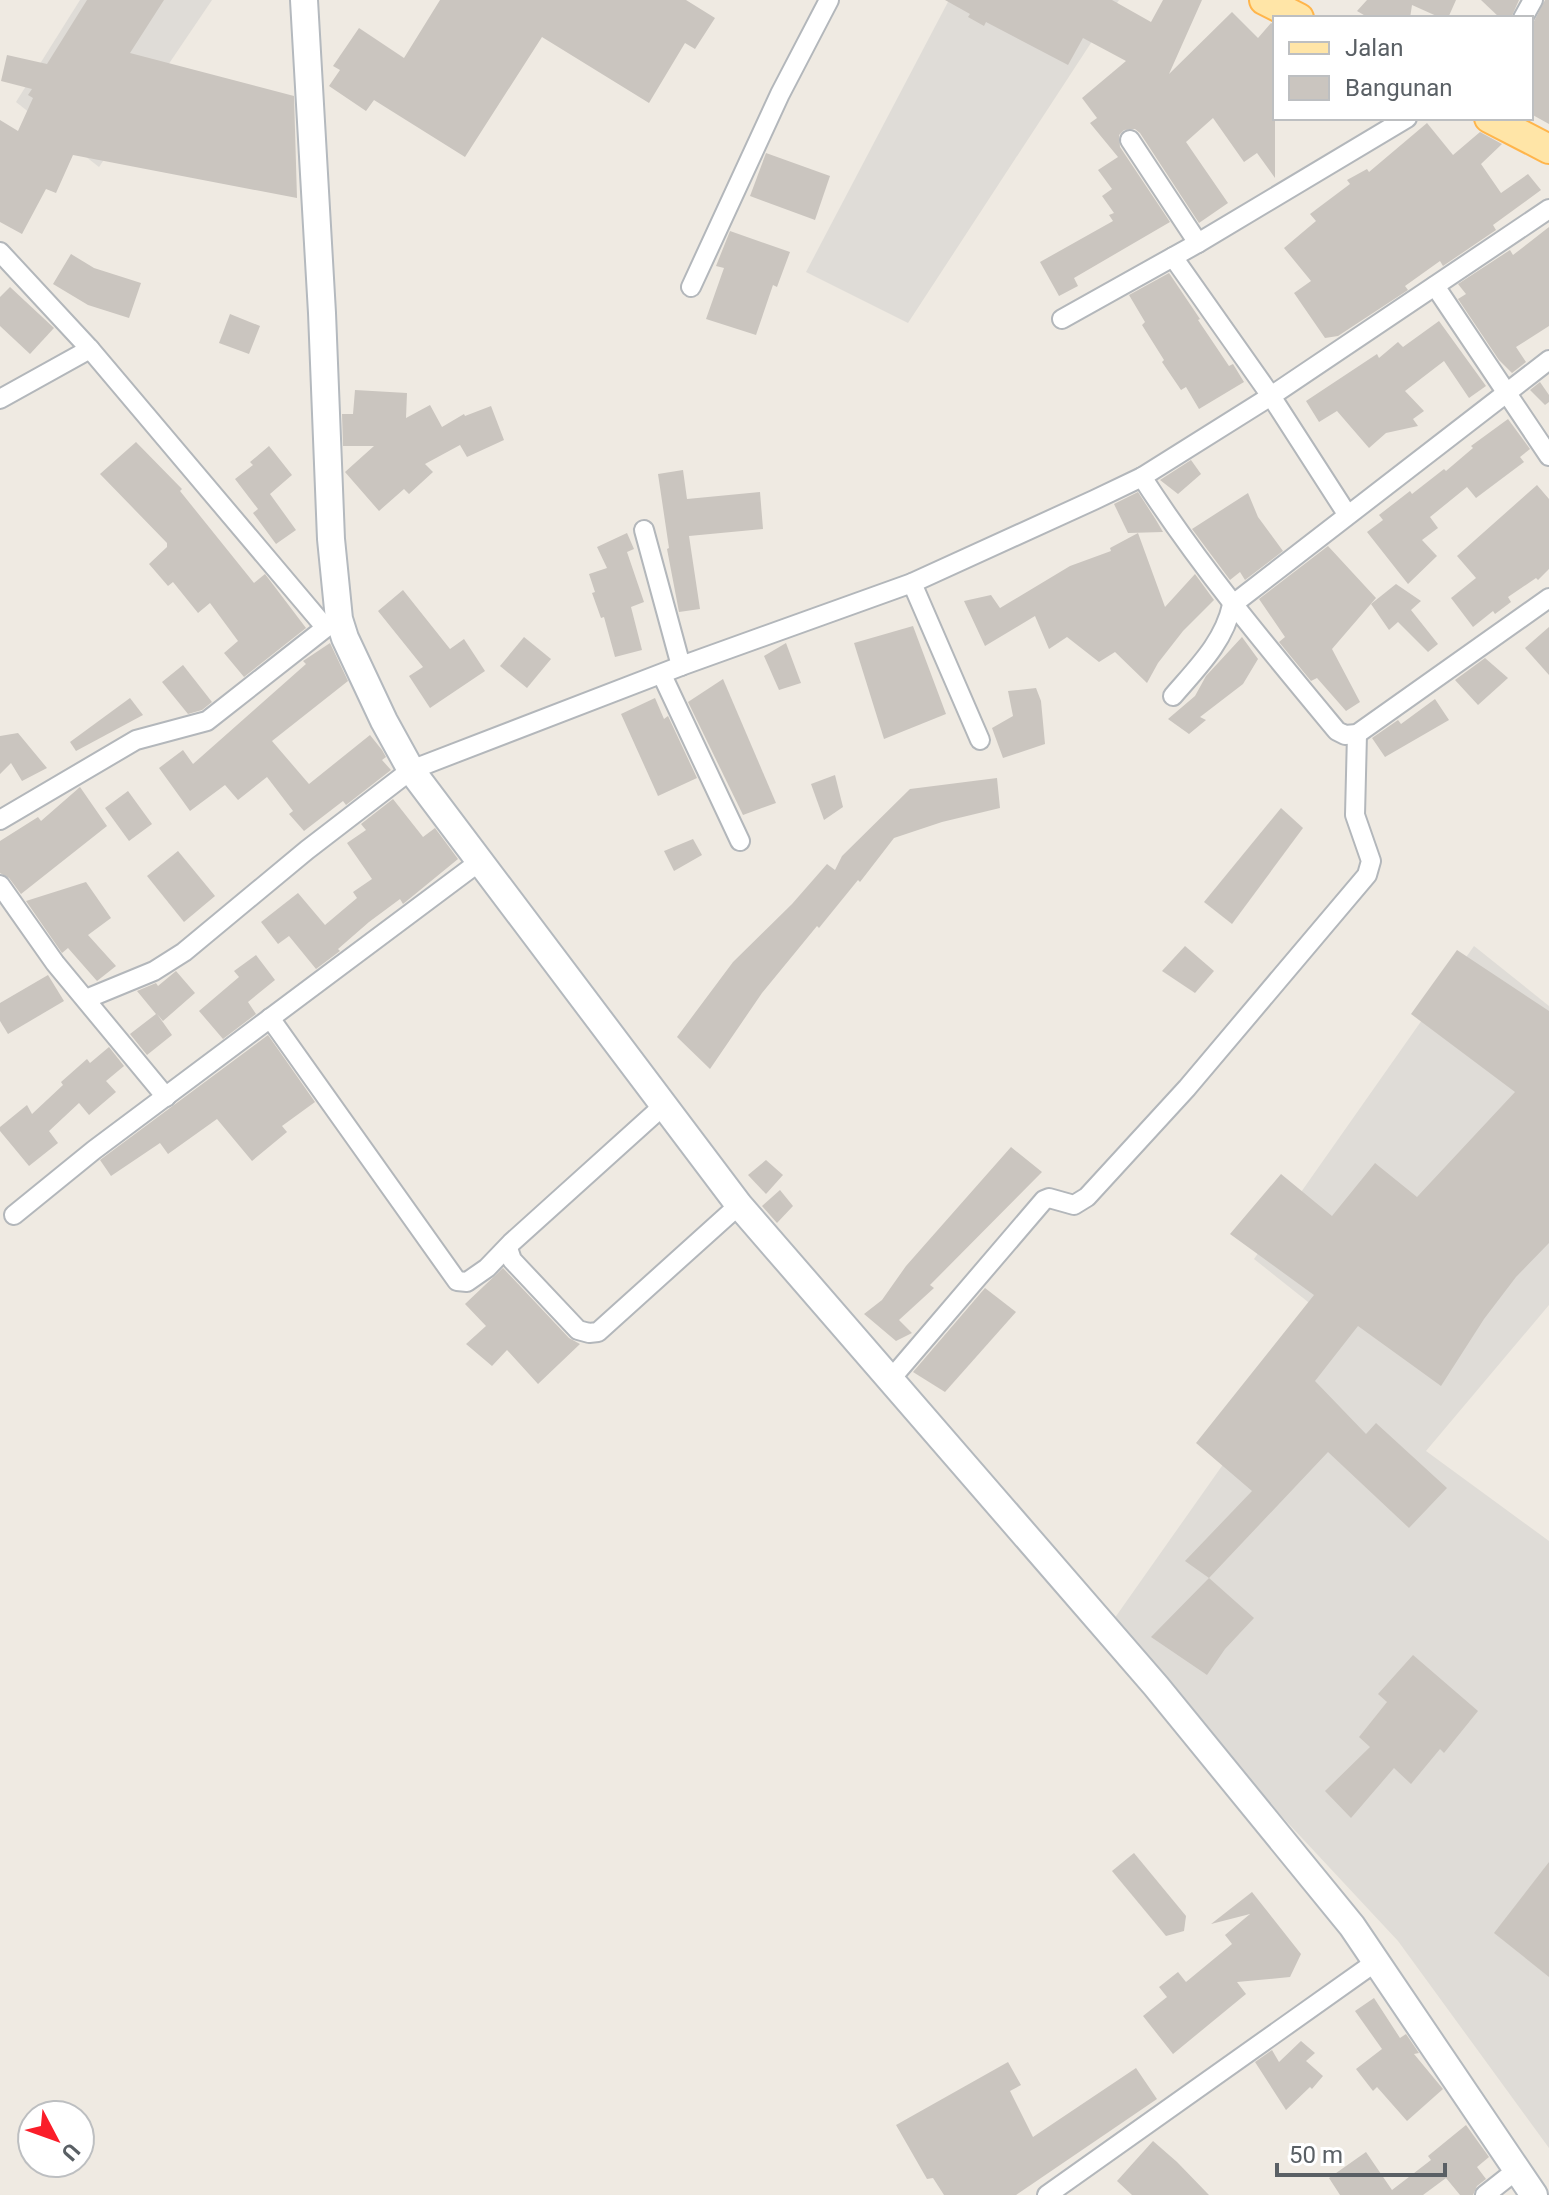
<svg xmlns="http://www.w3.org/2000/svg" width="1549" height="2195" font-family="Roboto,sans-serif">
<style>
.industrial{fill:#dfdcd7}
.building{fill:#cac5bf}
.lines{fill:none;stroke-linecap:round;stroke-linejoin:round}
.street-casing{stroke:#b3b7bb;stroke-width:22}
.secondary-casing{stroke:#b4b9be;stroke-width:30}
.primary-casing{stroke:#ffb54b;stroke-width:32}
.street{stroke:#fff;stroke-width:18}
.secondary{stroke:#fff;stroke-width:26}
.primary{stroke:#ffe5a7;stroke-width:28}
</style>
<rect width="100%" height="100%" fill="#efeae2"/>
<g class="industrial">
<polygon points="80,0 212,0 99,167 16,102"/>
<polygon points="949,0 1119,0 908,323 806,272"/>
<polygon points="1474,946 1549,1006 1549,1305 1426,1451 1549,1541 1549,2148 1398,1941 1107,1629 1327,1317 1254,1259"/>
</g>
<g class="building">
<polygon points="87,0 164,0 130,53 294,96 297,198 73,155 56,193 46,189 22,234 0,222 0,120 18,131 33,98 28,95 32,89 1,81 7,55 47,64"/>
<polygon points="440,0 686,0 715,18 695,49 685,43 649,103 542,37 465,157 374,100 366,111 329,86 340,70 333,66 359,28 404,58"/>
<polygon points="945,0 1112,0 1151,22 1163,0 1202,0 1169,74 1232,12 1258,38 1271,23 1275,25 1275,178 1257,153 1244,162 1213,118 1186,142 1228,203 1199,223 1140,133 1135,129 1124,130 1119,135 1120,147 1170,222 1074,278 1078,286 1059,296 1040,262 1113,221 1109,215 1114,213 1102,196 1112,189 1098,170 1118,157 1090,123 1097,118 1082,98 1126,61 1083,38 1068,65 986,22 984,26 968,17 970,14"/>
<polygon points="1367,0 1456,0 1448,18 1441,18 1412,5 1410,18 1369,18 1357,11"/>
<polygon points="1481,0 1519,0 1511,18 1500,18"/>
<polygon points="1545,0 1549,0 1549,124 1531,114 1531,27"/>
<polygon points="1427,123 1453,155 1480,132 1502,144 1481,164 1501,193 1528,174 1541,190 1493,225 1496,230 1443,266 1440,261 1405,286 1408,290 1338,336 1325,338 1294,293 1311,281 1284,248 1316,221 1310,214 1350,184 1347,180 1367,169 1369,172"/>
<polygon points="766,153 830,176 815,220 750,196"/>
<polygon points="1549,227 1549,326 1516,347 1526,362 1512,373 1499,360 1458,299 1466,294 1458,284 1510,250 1513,255"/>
<polygon points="730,231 790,252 777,287 773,285 756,335 706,319 724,268 716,266"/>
<polygon points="71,254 94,268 141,283 129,318 88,305 53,284"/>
<polygon points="1169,273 1200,319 1198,320 1229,366 1233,364 1244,382 1199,409 1186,387 1181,390 1162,362 1164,360 1142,325 1145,322 1129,295"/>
<polygon points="10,287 54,328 30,354 0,326 0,297"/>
<polygon points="230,314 260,326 249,354 219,343"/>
<polygon points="1439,321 1486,386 1469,398 1444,361 1405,391 1424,411 1413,419 1418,426 1386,433 1369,448 1337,411 1319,422 1306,401 1377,354 1379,358 1398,342 1403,347"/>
<polygon points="1540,382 1549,395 1549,402 1545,405 1530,390"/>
<polygon points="355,390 407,393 406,418 430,405 442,427 464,414 465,416 491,406 504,440 467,457 460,445 425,464 433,472 409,494 404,489 379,511 345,472 374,446 343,446 342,414 353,414"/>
<polygon points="1508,419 1530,449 1520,457 1524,462 1476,498 1467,487 1430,517 1438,528 1422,540 1437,556 1408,584 1367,532 1383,520 1379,515 1410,491 1412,494 1444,469 1446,471 1473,448 1471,446"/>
<polygon points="136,442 182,489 180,491 254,583 265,574 306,628 244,677 224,653 238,641 210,603 198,613 173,582 168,586 149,564 167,547 167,543 100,474"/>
<polygon points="269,446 292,475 270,494 296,530 276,544 253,513 258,509 235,479 253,465 250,462"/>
<polygon points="1191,460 1201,474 1178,494 1160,480"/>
<polygon points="683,470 687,499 760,492 763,529 689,536 700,609 679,612 667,549 669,548 658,474"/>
<polygon points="1537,485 1549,499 1549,569 1538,580 1536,578 1508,597 1511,602 1495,614 1493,611 1473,627 1451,598 1476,578 1457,556"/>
<polygon points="1138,492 1156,520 1163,532 1128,533 1114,504"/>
<polygon points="1248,493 1258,517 1283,551 1245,580 1240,572 1230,580 1192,529"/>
<polygon points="627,533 634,549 627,552 644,602 631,607 642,650 615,657 604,617 601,618 592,593 595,592 589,574 607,568 597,547"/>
<polygon points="1138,533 1165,607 1195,574 1214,600 1183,631 1158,663 1147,683 1115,652 1099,662 1067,637 1049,649 1035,616 985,646 964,601 991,595 1000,608 1070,566 1111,551 1110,548"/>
<polygon points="1328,546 1376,598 1332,649 1360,702 1346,711 1317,678 1311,681 1279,642 1285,637 1259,599"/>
<polygon points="1396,584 1421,601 1411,610 1438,644 1428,652 1398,622 1389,630 1371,604"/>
<polygon points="403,590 450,649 464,639 485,671 430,708 409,676 423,667 378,611"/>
<polygon points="913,626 946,714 884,739 854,643"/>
<polygon points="1549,627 1549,675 1525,648"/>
<polygon points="524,637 551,659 527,688 500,666"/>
<polygon points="1242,637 1258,659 1243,684 1200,717 1206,720 1189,734 1168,719 1195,696 1206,676"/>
<polygon points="330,643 348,681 272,741 309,784 370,735 382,750 386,757 382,760 391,770 346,805 343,801 304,831 289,814 293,811 267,777 238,800 225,785 190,811 159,768 183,750 193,764 306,664 303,661"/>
<polygon points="786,643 801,683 779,690 764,656"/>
<polygon points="1485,658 1508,678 1478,705 1455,680"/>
<polygon points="183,665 212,702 202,710 188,714 162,682"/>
<polygon points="723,679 776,803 743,815 688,702"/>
<polygon points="1036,688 1041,701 1045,744 1003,758 992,728 1013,716 1008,691"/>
<polygon points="130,698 143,715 76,751 70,742"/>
<polygon points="655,698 664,719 668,716 697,778 658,796 621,714"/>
<polygon points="1435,699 1449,720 1385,757 1372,738 1398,720 1401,724"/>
<polygon points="18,733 47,768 22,781 11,763 0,774 0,736"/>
<polygon points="835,775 843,807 824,820 811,784"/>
<polygon points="997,778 1000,808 942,822 894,838 860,882 858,880 819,928 817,926 762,993 710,1069 677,1037 733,962 792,904 827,864 835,870 842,856 910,789"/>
<polygon points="80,787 107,826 21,894 9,878 0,873 0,841 38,817 41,821"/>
<polygon points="128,791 152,824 129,841 105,808"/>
<polygon points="393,799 423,837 435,828 458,859 403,904 400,899 369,922 338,949 340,951 316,969 289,936 278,944 261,922 298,893 325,925 357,898 353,892 372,879 347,843 366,830 361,824"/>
<polygon points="1281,808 1303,828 1232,924 1204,902"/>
<polygon points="693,839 702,855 674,871 664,851"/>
<polygon points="178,851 215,896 184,922 147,876"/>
<polygon points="86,882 111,918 88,935 116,966 97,981 68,948 62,953 26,901"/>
<polygon points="1185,946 1214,971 1195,993 1162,971"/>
<polygon points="1457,950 1549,1011 1549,1243 1516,1277 1484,1319 1441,1386 1358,1326 1315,1381 1366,1434 1376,1423 1447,1488 1409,1528 1328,1452 1209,1578 1185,1561 1252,1491 1196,1443 1314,1295 1230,1234 1281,1174 1332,1216 1375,1163 1417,1197 1515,1092 1411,1014"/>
<polygon points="256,955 275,980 248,1002 256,1014 223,1039 199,1011 239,977 234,971"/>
<polygon points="176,971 195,993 163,1021 157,1014 172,1035 147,1055 130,1034 156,1014 137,991 156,983 158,986"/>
<polygon points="48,975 64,1001 8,1034 0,1021 0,1003"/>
<polygon points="268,1035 315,1102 282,1126 287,1132 252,1161 217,1119 168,1154 160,1143 111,1176 100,1160"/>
<polygon points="109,1047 124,1066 106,1081 116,1092 89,1115 79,1103 49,1131 58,1143 29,1166 0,1131 0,1127 27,1105 32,1114 63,1085 61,1082 87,1059 90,1063"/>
<polygon points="1011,1147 1042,1172 930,1285 934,1288 899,1320 912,1333 896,1341 864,1314 882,1300 906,1266"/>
<polygon points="766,1160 783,1175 766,1194 748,1175"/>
<polygon points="780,1190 793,1206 777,1223 762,1206"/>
<polygon points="503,1268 569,1338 580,1344 538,1384 507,1350 492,1366 466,1344 486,1326 465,1304"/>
<polygon points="985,1288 1016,1312 945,1392 913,1372"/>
<polygon points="1209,1578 1254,1618 1225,1649 1207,1675 1151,1637"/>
<polygon points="1413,1655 1478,1711 1444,1753 1440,1749 1411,1784 1394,1768 1351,1818 1325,1791 1370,1747 1359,1737 1387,1702 1378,1694"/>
<polygon points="1134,1853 1186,1916 1184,1931 1166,1936 1112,1871"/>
<polygon points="1549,1862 1549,1977 1494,1933"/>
<polygon points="1252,1892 1301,1954 1290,1977 1237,1982 1246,1994 1173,2054 1143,2016 1167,1997 1159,1987 1178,1972 1186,1982 1232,1944 1225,1935 1250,1914 1211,1924"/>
<polygon points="1374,1998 1400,2038 1406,2034 1419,2053 1414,2054 1443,2089 1407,2121 1377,2087 1373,2091 1356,2069 1382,2049 1355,2011"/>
<polygon points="1301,2041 1315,2053 1306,2061 1323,2076 1312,2089 1310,2087 1286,2110 1255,2062 1272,2050 1279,2062"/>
<polygon points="1008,2062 1021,2085 1010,2091 1033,2137 1136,2068 1157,2099 1016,2195 944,2195 933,2178 927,2179 896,2125"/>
<polygon points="1466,2125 1489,2157 1477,2167 1486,2179 1477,2186 1473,2195 1460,2195 1446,2178 1423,2195 1340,2195 1329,2178 1366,2152 1392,2190 1431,2160 1428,2156"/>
<polygon points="1153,2141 1177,2162 1209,2195 1132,2195 1117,2181"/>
</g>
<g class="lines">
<defs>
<g id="street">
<polyline points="1523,18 1533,0"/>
<polyline points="1130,140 1198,243"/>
<polyline points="0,252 90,349 325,627"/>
<polyline points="1173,257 1271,396 1347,514"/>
<polyline points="1435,286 1549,456"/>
<polyline points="691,287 780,94 829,0"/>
<polyline points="1062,319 1198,243 1407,118"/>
<polyline points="0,399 90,349"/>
<path d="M1142,477C1200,567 1268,648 1337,731L1345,735L1357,734L1549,598"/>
<polyline points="644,530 681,666"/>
<polyline points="912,583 980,740"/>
<polyline points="662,675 740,841"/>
<path d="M1173,696C1197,668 1224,642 1232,605L1549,360"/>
<polyline points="0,820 136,740 207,721 333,622"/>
<polyline points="0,885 55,963 166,1097"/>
<polyline points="86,999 154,971 184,952 307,850 411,770 681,666 912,583 1094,500 1142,477 1271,396 1549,209"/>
<polyline points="270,1018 457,1281 467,1282 487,1268 511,1243 663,1106"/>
<polyline points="14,1215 94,1150 479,862"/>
<polyline points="508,1248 512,1260 578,1330 589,1333 598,1332 739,1205"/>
<polyline points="890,1380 1044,1200 1049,1198 1074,1205 1087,1197 1187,1088 1367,875 1371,861 1355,815 1357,734"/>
<polyline points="1047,2195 1377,1961"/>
<polyline points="1485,2195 1518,2169"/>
</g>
<polyline id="secondary" points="304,0 322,313 331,539 339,619 345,638 384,721 411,770 739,1205 1156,1686 1352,1926 1534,2195"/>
<g id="primary">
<polyline points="1264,0 1299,18"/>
<polyline points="1489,118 1549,149"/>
</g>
</defs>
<use href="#street" class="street-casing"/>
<use href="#secondary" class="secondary-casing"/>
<use href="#primary" class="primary-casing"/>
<use href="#street" class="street"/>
<use href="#secondary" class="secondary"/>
<use href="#primary" class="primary"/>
</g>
<rect x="1273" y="16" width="260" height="104" fill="#ffffff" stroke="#bdbfc1" stroke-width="2"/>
<rect x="1289" y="42" width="40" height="12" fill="#ffe5a7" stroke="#bdbfc1" stroke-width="2"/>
<text x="1345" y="56" font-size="24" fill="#5a6065">Jalan</text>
<rect x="1289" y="76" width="40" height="24" fill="#cac5bf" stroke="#bdbfc1" stroke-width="2"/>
<text x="1345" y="96" font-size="24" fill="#5a6065">Bangunan</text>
<g transform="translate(56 2139) rotate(131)"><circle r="38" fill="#ffffff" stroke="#bdbfc1" stroke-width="2"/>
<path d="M0-6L14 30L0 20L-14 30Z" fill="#fa1d29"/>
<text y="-12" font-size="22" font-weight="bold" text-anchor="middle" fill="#5a6065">U</text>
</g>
<path d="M1277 2163v12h168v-12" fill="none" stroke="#5a6065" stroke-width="4"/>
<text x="1289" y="2163" font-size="24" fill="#5a6065" stroke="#ffffff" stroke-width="6" paint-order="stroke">50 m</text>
</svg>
